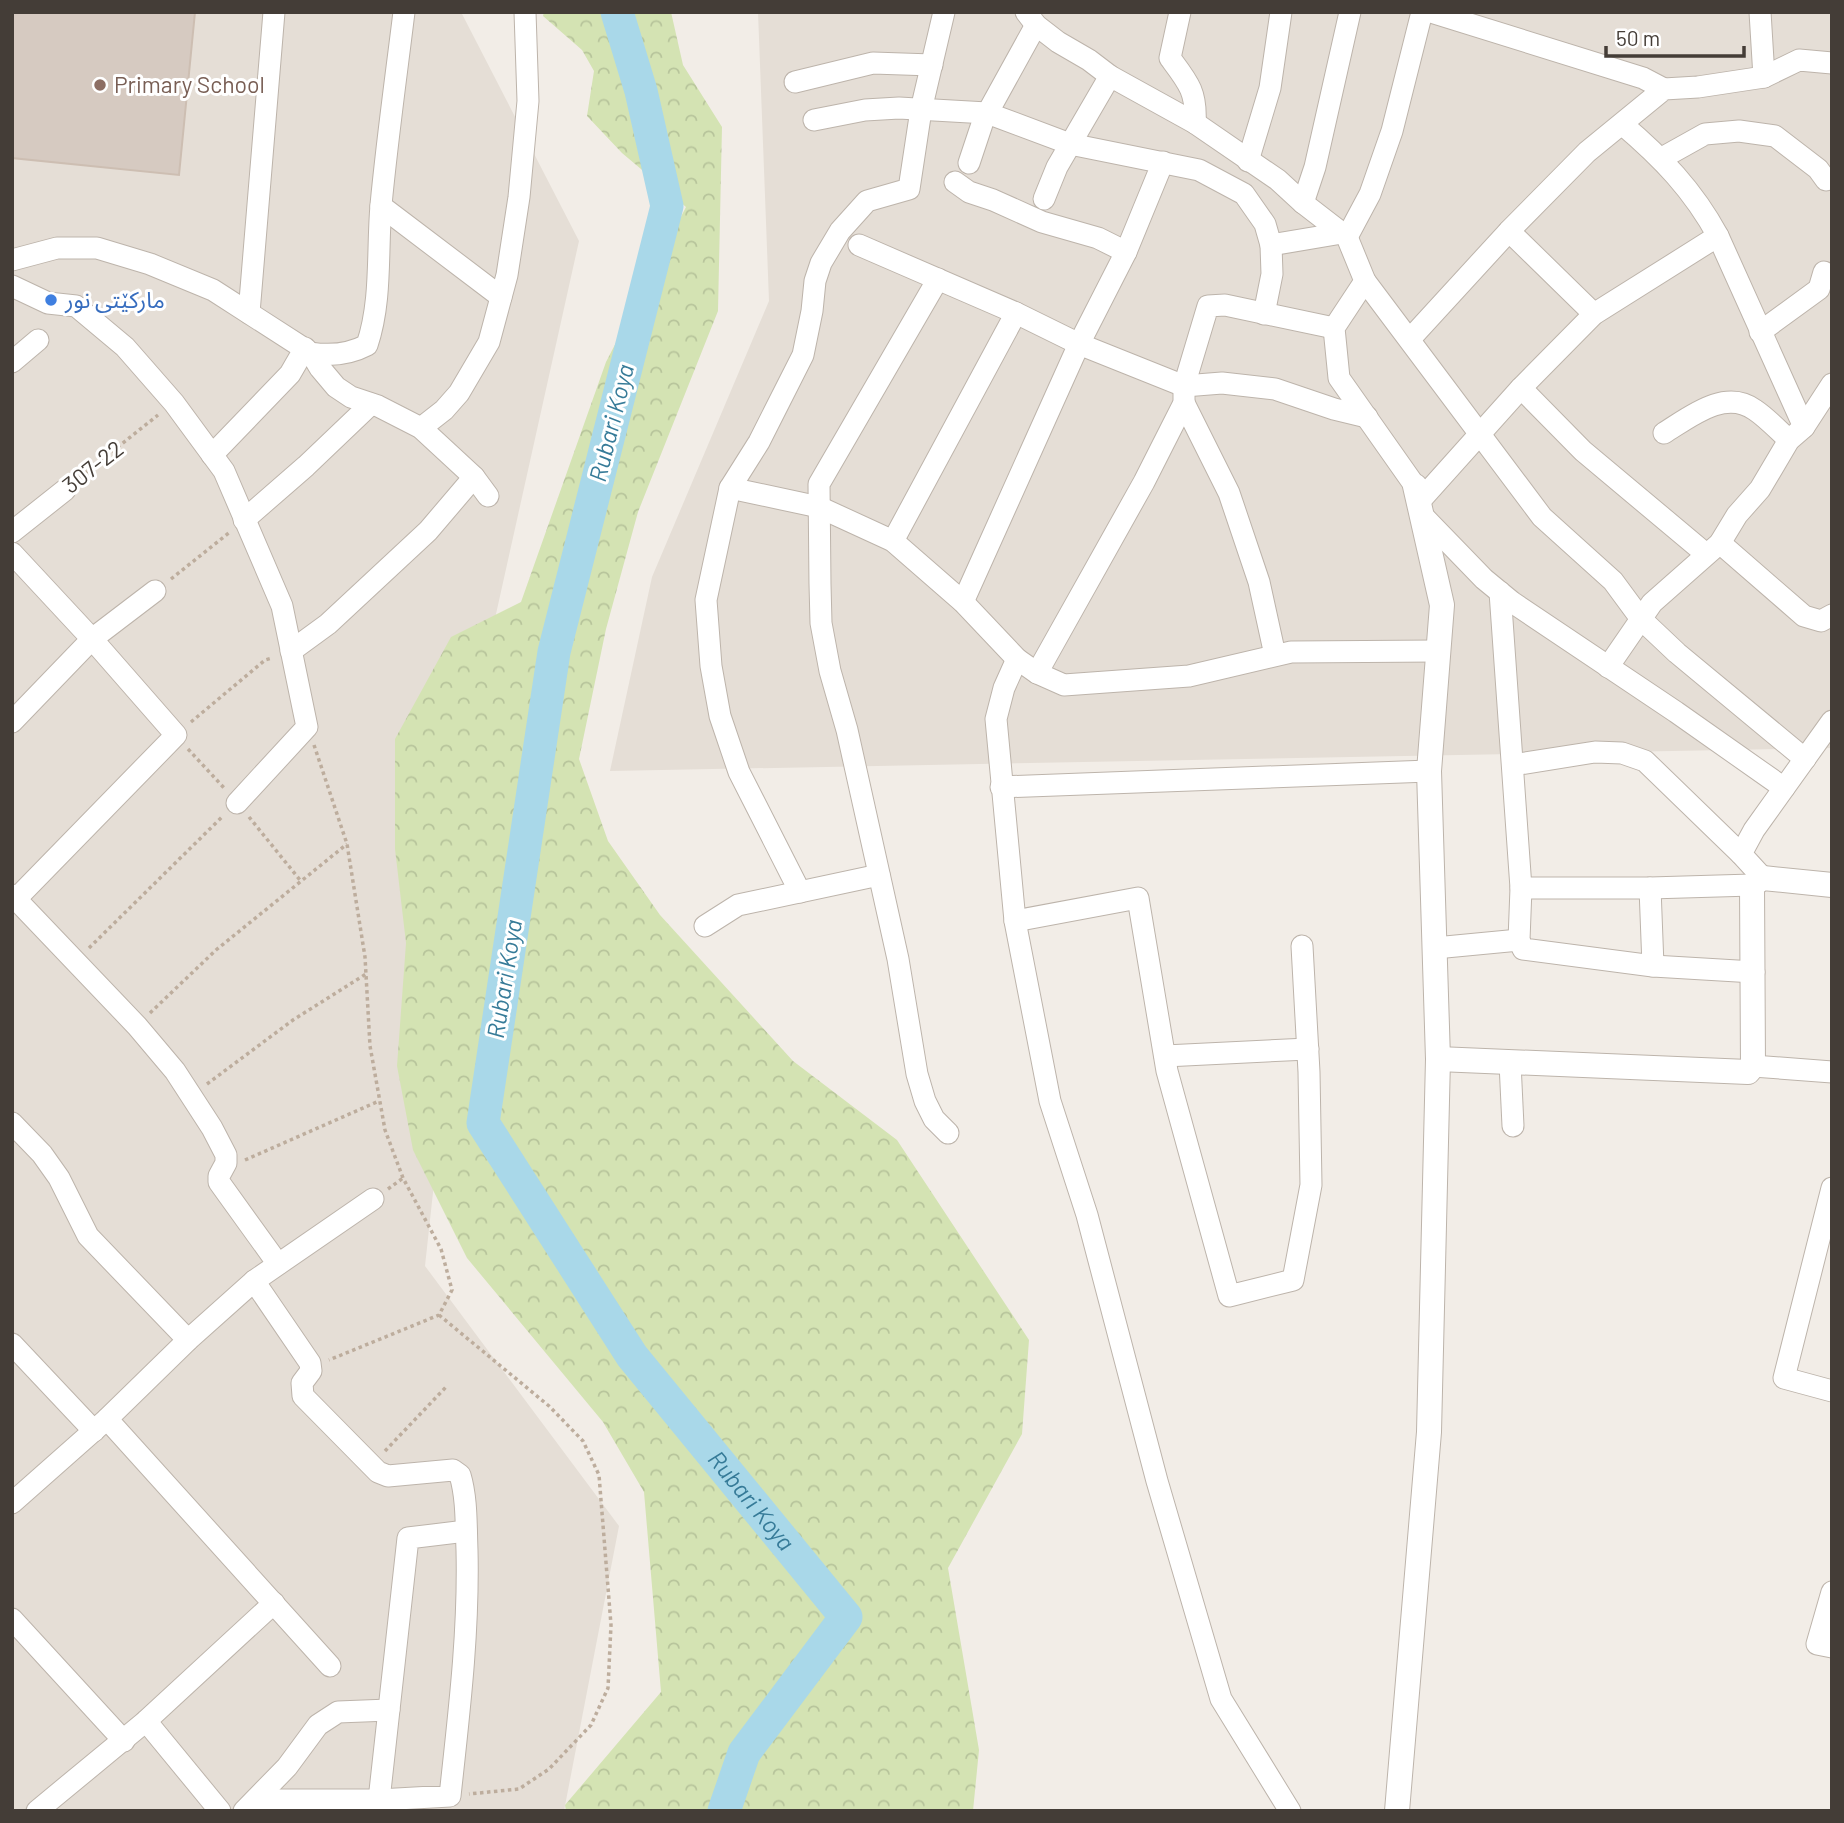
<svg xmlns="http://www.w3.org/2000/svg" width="1844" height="1823" font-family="Barlow,'Noto Sans Arabic',sans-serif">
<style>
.residential{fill:#e5ded6}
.forest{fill:url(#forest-crowns)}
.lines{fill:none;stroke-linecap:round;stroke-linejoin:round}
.river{stroke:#a9d8e9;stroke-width:33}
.building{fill:#d6cac1;stroke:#cdbeb2;stroke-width:2}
.minor-casing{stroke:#bdb4ab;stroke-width:23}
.tertiary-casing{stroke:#bdb4ab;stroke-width:26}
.path{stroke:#bdad9d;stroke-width:3.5;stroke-dasharray:3.5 3.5;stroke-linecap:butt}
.minor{stroke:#fff;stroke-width:21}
.tertiary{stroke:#fff;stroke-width:24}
.education-dot{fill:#8d6e63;stroke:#fff;stroke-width:2.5}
.shop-dot{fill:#3f7fe0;stroke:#fff;stroke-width:2.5}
.labels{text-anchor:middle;stroke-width:6;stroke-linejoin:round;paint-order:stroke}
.education-label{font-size:23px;fill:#785e54;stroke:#fff;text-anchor:start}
.shop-label{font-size:23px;fill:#366cbe;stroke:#fff;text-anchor:start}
.street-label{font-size:23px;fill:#443d37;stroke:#fff}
.water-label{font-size:24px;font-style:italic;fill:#367b98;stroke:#fff}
</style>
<defs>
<pattern id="forest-crowns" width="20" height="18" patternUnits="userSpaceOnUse" patternTransform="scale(1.75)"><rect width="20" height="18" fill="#d4e3b3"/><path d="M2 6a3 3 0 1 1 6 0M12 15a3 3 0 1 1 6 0" fill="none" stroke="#b7c49b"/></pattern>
</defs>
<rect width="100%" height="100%" fill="#f2ede7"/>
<g class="residential">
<polygon points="12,12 461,12 579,241 496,614 425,1266 619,1526 564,1811 12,1811"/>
<polygon points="758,12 1832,12 1832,748 610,771 652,577 769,301"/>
</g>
<polygon class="forest" points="544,12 671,12 683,65 722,127 718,311 638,512 606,629 579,759 608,841 660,915 793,1061 897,1140 1029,1340 1022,1434 948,1568 979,1750 973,1811 566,1811 565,1805 661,1692 644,1492 603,1422 467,1258 413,1150 397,1066 406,943 395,849 395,739 451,637 521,602 606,362 686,207 622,153 587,116 594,71 582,50 543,16"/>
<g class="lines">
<path class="river" id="s1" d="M617,12L641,91L667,206L554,652L483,1123L632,1356L846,1617L744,1753L724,1811"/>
</g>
<polygon class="building" points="12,12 195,12 179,175 12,158"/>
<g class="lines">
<defs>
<g id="minor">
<polyline points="1026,12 1036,25 1058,42 1089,60 1110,76 1195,123 1278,180 1303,203 1347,237 1365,281 1334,328 1339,378 1415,486"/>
<path d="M1180,12L1170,58C1188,82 1197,92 1195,123"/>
<polyline points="1431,12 1643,78 1664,89"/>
<polyline points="1760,12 1764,77"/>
<polyline points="795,82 873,63 932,65"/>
<polyline points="814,120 865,110 899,108 987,113 1070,144 1199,170 1244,194 1265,224 1271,245 1342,233"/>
<path d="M1622,124C1662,158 1693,190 1718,236L1804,427"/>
<polyline points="1662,158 1705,134 1739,131 1775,136 1818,169 1826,180"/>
<polyline points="1248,161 1270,88 1281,12"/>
<polyline points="969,163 983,121 1036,25"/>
<polyline points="955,182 969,192 993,200 1042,222 1098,238 1126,252"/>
<polyline points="1044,199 1057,167 1110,76"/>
<polyline points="1303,203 1315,167 1350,12"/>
<polyline points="381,206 501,297"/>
<polyline points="1509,231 1594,314"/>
<polyline points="1347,237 1370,194 1392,131 1422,12"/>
<polyline points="859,245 1016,313 1079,344 1184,386 1222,383 1275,389 1334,409 1367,417"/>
<path d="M12,260L57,248H97L150,264L213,290L311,353C330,356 350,354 367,345C382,301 377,251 381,205C387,141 396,77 404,12"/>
<polyline points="938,279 819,484 820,584 821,623 830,671 847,730 898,959 917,1074 925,1101 934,1119 948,1133"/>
<polyline points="1365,281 1542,517 1613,581 1641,619 1677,653 1805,759"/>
<polyline points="12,286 48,303 76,306 125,347 174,403 224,471 282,606 307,727 237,803"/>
<polyline points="249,313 274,12"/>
<polyline points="1264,314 1272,274 1271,245"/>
<polyline points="1760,332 1819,289 1824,272"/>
<polyline points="1410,339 1509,231 1587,152 1664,89 1698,87 1764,77 1799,60 1832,63"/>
<polyline points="311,353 320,368 336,387 351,397 378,406 421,428 474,477 488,496"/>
<polyline points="12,362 38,340"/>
<polyline points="1521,388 1583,451 1706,554"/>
<polyline points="1184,403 1229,493 1259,582 1275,655"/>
<polyline points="421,428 444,410 459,393 489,342 507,275 519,197 528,101 525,12"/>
<path d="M1664,433C1690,417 1725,388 1755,410C1767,418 1778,430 1789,440"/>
<polyline points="212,455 290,374 305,348"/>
<polyline points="730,488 819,507 893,541 963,602 1017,659 1037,673 1064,685 1189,676 1291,652 1438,651"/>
<polyline points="1418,503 1521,388 1594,314 1718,236"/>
<polyline points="1421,514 1484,579 1512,602 1676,712 1784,788"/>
<polyline points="244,520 306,466 371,404"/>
<polyline points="12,532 65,490"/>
<polyline points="893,541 1016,313"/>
<polyline points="1720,543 1804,616 1821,621 1832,615"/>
<polyline points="12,553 92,639 176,735 15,900"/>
<polyline points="1500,592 1521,888 1519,940 1523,949 1653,966 1754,972"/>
<polyline points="963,602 1079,344 1126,252 1163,162"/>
<polyline points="291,651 328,624 428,531 474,477"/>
<polyline points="1017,659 1004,688 996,719 1015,921 1050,1101 1087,1215 1157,1481 1221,1699 1290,1811"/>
<polyline points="1608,667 1652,603 1720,543 1737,515 1760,489 1789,440 1804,427 1832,384"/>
<polyline points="1037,673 1144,482 1184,403 1184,386 1208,306 1225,305 1334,328"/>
<polyline points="12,722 92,639 155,591"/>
<polyline points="1513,765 1595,752 1622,753 1645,761 1741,854"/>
<polyline points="1001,787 1429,771"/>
<polyline points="1763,878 1741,854 1754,830 1832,721"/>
<polyline points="1521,888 1650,888 1752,885"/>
<polyline points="1650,888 1653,966"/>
<polyline points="800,892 739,772 720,716 711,666 706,600 730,488 759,442 803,355 812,311 815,281 821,263 840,231 867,201 909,189 921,110 944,12"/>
<polyline points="12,895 137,1026 175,1071 212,1128 226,1155 226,1163 219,1176 219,1182 278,1264"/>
<polyline points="1015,921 1138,898 1167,1071 1229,1296 1293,1280 1311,1185 1309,1072 1302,946"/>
<polyline points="705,926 738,905 879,875"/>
<polyline points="1435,948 1519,940"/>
<polyline points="1165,1056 1308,1049"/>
<polyline points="1510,1063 1513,1126"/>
<polyline points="1753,1066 1832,1072"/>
<polyline points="12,1123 42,1154 59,1178 88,1236 188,1340"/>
<polyline points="1832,1188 1784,1378 1832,1391"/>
<path d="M254,1281L310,1363L311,1371L302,1383L303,1396L378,1472L388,1476L453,1470L460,1475C467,1498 466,1526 467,1550C469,1632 459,1713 450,1796L379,1800H257"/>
<polyline points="12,1344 94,1431"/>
<polyline points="107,1419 330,1666"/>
<polyline points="12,1503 107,1419 188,1340 254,1281 373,1199"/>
<polyline points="1832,1592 1817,1644 1832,1647"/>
<polyline points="12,1619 124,1741"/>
<polyline points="146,1721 220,1811"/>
<polyline points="379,1800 408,1538 466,1531"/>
<polyline points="37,1811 146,1721 274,1603"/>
<polyline points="244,1811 287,1767 318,1725 338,1712 389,1710"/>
</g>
<g id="tertiary">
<polyline points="1438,1059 1748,1072 1753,1066 1752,885 1763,878 1832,885"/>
<polyline points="1397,1811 1429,1432 1438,1059 1429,771 1442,605 1415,486"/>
</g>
</defs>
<use href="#minor" class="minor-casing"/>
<use href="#tertiary" class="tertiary-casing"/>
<g class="path">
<polyline points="79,478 158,415"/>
<polyline points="171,579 230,532"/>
<polyline points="191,722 265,660 272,658"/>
<polyline points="314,745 347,844 365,957 370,1046 385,1130 403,1178 441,1249 452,1290 439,1315 329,1360"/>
<polyline points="188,749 226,790"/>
<polyline points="249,817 300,880"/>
<polyline points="89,948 223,816"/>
<polyline points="150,1013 216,950 347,844"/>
<polyline points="207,1084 293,1020 366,974"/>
<polyline points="245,1160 379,1101"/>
<polyline points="388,1189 403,1178"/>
<polyline points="439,1315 549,1406 583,1441 599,1475 611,1625 608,1688 591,1725 549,1769 519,1789 469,1794"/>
<polyline points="385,1451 446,1387"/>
</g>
<use href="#minor" class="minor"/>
<use href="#tertiary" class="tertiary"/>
</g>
<circle class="education-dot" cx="100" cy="85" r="7"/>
<circle class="shop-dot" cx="51" cy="300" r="7"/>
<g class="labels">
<g class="education-label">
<text x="114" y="93">Primary School</text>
</g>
<g class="shop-label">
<text x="65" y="308">مارکێتی نور</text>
</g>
<g class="street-label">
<text transform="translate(93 467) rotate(-38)" y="8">307-22</text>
</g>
<g class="water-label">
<text transform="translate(612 423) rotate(-76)" y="8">Rubari Koya</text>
<text transform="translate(505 979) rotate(-81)" y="8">Rubari Koya</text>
<text dy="8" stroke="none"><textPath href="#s1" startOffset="1601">Rubari Koya</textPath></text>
</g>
</g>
<rect width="1844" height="1823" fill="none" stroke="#443d37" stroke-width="28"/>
<path d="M1606 46v10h138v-10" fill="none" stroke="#443d37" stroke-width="3.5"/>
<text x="1616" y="46" font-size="21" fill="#443d37" stroke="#ffffff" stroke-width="5" paint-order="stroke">50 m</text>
</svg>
